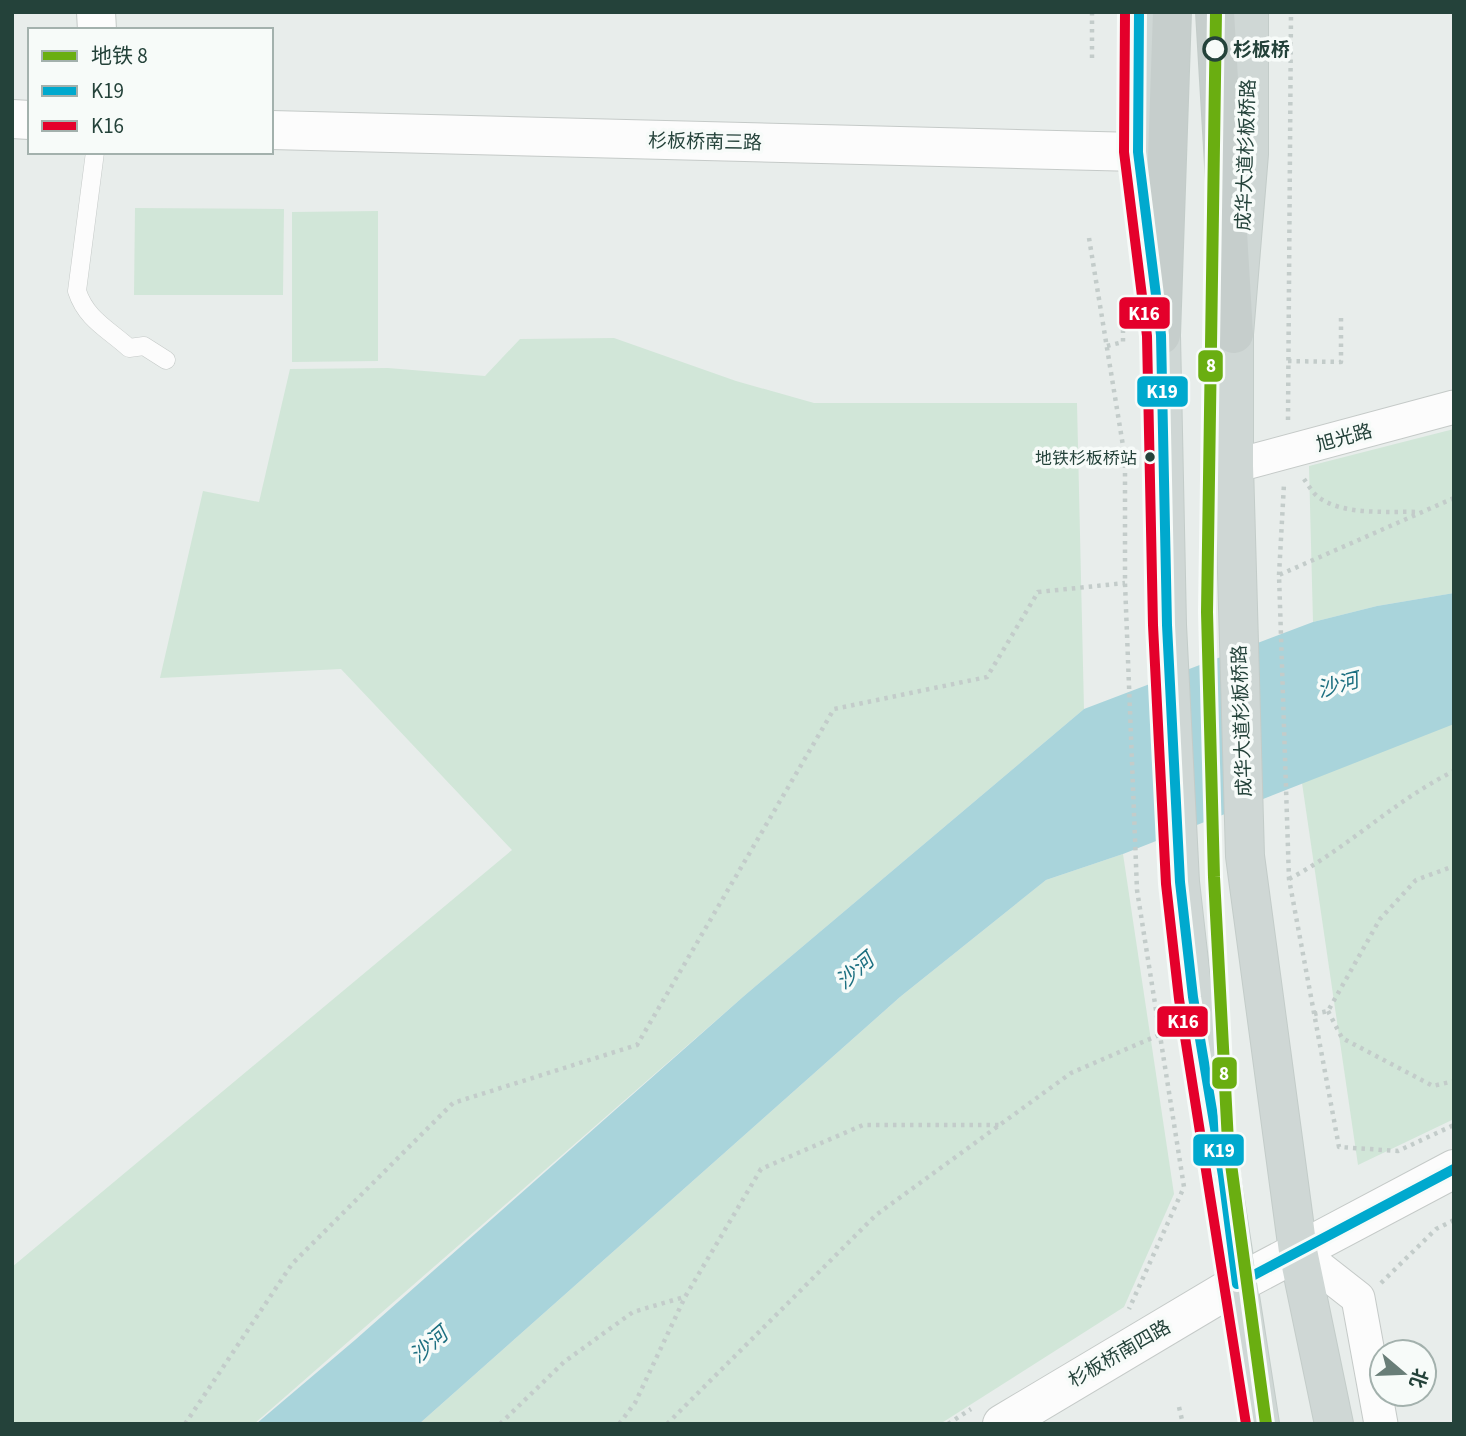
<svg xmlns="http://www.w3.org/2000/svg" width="1466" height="1436" font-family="'Source Sans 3','Noto Sans SC',sans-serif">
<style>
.green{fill:#d1e6d8}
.water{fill:#a9d4db}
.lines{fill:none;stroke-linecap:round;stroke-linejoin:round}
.service-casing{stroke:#c5cac8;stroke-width:19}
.minor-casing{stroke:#c5cac8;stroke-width:35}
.tertiary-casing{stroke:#c5cac8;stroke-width:40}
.primary-casing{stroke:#c3ccc9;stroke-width:40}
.trunk-casing{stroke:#c3ccc9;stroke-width:40}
.path{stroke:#c3ccca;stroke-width:4.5;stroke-dasharray:3.5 5;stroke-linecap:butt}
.service{stroke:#fcfcfc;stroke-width:18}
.minor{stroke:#fcfcfc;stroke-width:33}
.tertiary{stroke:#fcfcfc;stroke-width:38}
.primary{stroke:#cfd7d5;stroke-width:38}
.trunk{stroke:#c6cecc;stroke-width:38}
.bus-1-casing{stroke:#f7fbf9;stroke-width:16}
.bus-2-casing{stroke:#f7fbf9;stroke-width:16}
.bus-1{stroke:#00a9ce;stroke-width:10}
.bus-2{stroke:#e4002b;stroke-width:10}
.metro-1-casing{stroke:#f7fbf9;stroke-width:18}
.metro-1{stroke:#6aae11;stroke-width:12}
.stop-dot{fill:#f7fbf9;stroke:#24423a;stroke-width:3.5}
.bus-dot{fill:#24423a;stroke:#f7fbf9;stroke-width:2.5}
.labels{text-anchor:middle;stroke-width:7;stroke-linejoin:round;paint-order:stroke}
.bus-label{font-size:17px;fill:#24423a;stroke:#f7fbf9;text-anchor:end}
.stop-label{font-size:19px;font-weight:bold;fill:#24423a;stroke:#f7fbf9;text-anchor:start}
.street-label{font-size:19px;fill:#24423a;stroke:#f7fbf9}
.water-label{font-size:21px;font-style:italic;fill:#1c6f80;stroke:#f7fbf9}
.line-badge{stroke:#f7fbf9;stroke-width:2.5}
.badge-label{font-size:19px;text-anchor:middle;font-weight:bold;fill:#fff}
</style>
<rect width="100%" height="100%" fill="#e8edeb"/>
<g class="green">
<polygon points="135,208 284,209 283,295 134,295"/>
<polygon points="378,211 378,361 292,362 292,212"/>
<polygon points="614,338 736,381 814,403 1077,403 1084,709 744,996 254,1424 12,1424 12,1267 512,850 341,669 160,678 203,491 259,502 290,369 388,368 485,376 520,339"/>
<polygon points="1454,429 1454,593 1377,606 1313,622 1309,466"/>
<polygon points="1454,723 1454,1119 1358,1165 1302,783"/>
<polygon points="1123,854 1174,1194 1124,1307 940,1424 419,1424 900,997 1046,880"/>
</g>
<polygon class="water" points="1454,593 1454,724 1123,854 1046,880 900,997 419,1424 256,1424 355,1340 744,996 1084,709 1313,622 1377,606"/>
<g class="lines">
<defs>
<path id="service" d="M95,152L77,291C86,319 108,329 129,348L144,346L166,360"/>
<g id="minor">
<polyline points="1234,466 1454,407"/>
<polyline points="1298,1251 1358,1298 1381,1424"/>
</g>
<g id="tertiary">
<polyline points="96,12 97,30"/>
<polyline points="12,119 30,120"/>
<polyline points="271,130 1138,152"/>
<polyline points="1002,1424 1237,1284 1454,1169"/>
</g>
<g id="primary">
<polyline points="1139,12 1138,152 1161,335 1167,625 1180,882 1193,997 1260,1424"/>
<polyline points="1249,12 1249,154 1234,334 1234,466 1245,856 1298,1251 1334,1424"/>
</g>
<g id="trunk">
<polyline points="1215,12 1234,334"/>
<polyline points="1161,335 1172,12"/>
</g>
</defs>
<use href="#service" class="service-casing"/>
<use href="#minor" class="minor-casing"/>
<use href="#tertiary" class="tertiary-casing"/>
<use href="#primary" class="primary-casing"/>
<use href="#trunk" class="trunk-casing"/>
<g class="path">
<polyline points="1092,12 1092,58"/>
<polyline points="1089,238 1125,458 1125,583 1137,890 1184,1187 1129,1309"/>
<polyline points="1107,346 1123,342 1123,320"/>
<polyline points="1288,361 1341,362 1341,314"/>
<polyline points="1288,420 1291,12"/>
<path d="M1304,479C1308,485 1313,493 1318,497C1344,516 1388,511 1418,512"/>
<polyline points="1454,498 1279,575 1289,879 1339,1147 1398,1151 1454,1125"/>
<polyline points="1279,575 1284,484"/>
<path d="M1289,879C1348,848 1395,800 1454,771"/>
<polyline points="1328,1011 1342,1038 1433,1086 1454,1081"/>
<polyline points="1314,1014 1328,1011 1380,919 1416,880 1454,866"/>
<polyline points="1381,1283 1436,1229 1454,1220"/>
<polyline points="1179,1407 1183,1424"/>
<polyline points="185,1424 292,1264 453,1103 637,1045 834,709 987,677 1038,592 1125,583"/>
<polyline points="500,1424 564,1362 633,1312 684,1297"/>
<polyline points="619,1424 635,1403 685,1297 761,1169 863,1125 999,1125"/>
<polyline points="667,1424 876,1215 1071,1073 1159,1035"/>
<polyline points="948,1424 971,1409"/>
</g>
<use href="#service" class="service"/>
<use href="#minor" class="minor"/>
<use href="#tertiary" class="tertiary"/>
<use href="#primary" class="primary"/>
<use href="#trunk" class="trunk"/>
<defs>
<polyline id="bus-1" points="1139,12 1138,152 1161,335 1167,625 1180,882 1193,997 1223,1176 1237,1284 1454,1169"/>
<polyline id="bus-2" points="1125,12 1124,152 1147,336 1153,625 1166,884 1179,999 1246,1424"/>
</defs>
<use href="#bus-1" class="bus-1-casing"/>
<use href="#bus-2" class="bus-2-casing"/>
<use href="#bus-1" class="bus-1"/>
<use href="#bus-2" class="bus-2"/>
<defs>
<polyline id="metro-1" points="1216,12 1207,612 1214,877 1228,1142 1266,1424"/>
</defs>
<use href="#metro-1" class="metro-1-casing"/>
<use href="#metro-1" class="metro-1"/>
</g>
<circle class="stop-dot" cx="1215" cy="49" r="11"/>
<circle class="bus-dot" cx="1150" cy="457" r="6"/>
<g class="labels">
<g class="bus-label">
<text x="1137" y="464">地铁杉板桥站</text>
</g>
<g class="stop-label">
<text x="1233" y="56">杉板桥</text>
</g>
<g class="street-label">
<text transform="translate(705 141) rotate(1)" y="7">杉板桥南三路</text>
<text transform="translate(1245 155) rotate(-88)" y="7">成华大道杉板桥路</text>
<text transform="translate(1344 437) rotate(-15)" y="7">旭光路</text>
<text transform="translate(1241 721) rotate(-92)" y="7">成华大道杉板桥路</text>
<text transform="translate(1119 1353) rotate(-30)" y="7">杉板桥南四路</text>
</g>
<g class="water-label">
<text transform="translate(1338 685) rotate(-15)" y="7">沙河</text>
<text transform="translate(855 971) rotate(-41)" y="7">沙河</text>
<text transform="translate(429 1345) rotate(-41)" y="7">沙河</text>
</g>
</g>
<g class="line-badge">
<rect x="1118" y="296" width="53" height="34" rx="7" fill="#e4002b"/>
<rect x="1197" y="349" width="27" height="34" rx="7" fill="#6aae11"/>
<rect x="1136" y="375" width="53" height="33" rx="7" fill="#00a9ce"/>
<rect x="1156" y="1005" width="53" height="33" rx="7" fill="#e4002b"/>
<rect x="1211" y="1056" width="27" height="34" rx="7" fill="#6aae11"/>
<rect x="1192" y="1133" width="53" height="34" rx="7" fill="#00a9ce"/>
</g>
<g class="badge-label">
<text x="1144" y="320">K16</text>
<text x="1211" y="372">8</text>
<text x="1162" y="398">K19</text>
<text x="1183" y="1028">K16</text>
<text x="1224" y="1080">8</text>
<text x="1219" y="1157">K19</text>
</g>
<rect width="1466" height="1436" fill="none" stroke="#24423a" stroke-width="28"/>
<rect x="28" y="28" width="245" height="126" fill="#f7fbf9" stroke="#a3b1ad" stroke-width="2"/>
<rect x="42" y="51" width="35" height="10" fill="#6aae11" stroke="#a3b1ad" stroke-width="2"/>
<text x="91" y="63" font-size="21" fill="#24423a">地铁 8</text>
<rect x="42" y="86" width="35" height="10" fill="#00a9ce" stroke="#a3b1ad" stroke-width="2"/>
<text x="91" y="98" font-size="21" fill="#24423a">K19</text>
<rect x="42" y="121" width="35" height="10" fill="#e4002b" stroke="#a3b1ad" stroke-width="2"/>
<text x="91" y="133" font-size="21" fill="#24423a">K16</text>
<g transform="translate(1403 1373) rotate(109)"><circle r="33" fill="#f7fbf9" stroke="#a3b1ad" stroke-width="2"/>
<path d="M0-5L12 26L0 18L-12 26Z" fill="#697e78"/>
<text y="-10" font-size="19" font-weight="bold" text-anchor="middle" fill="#24423a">北</text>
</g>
</svg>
